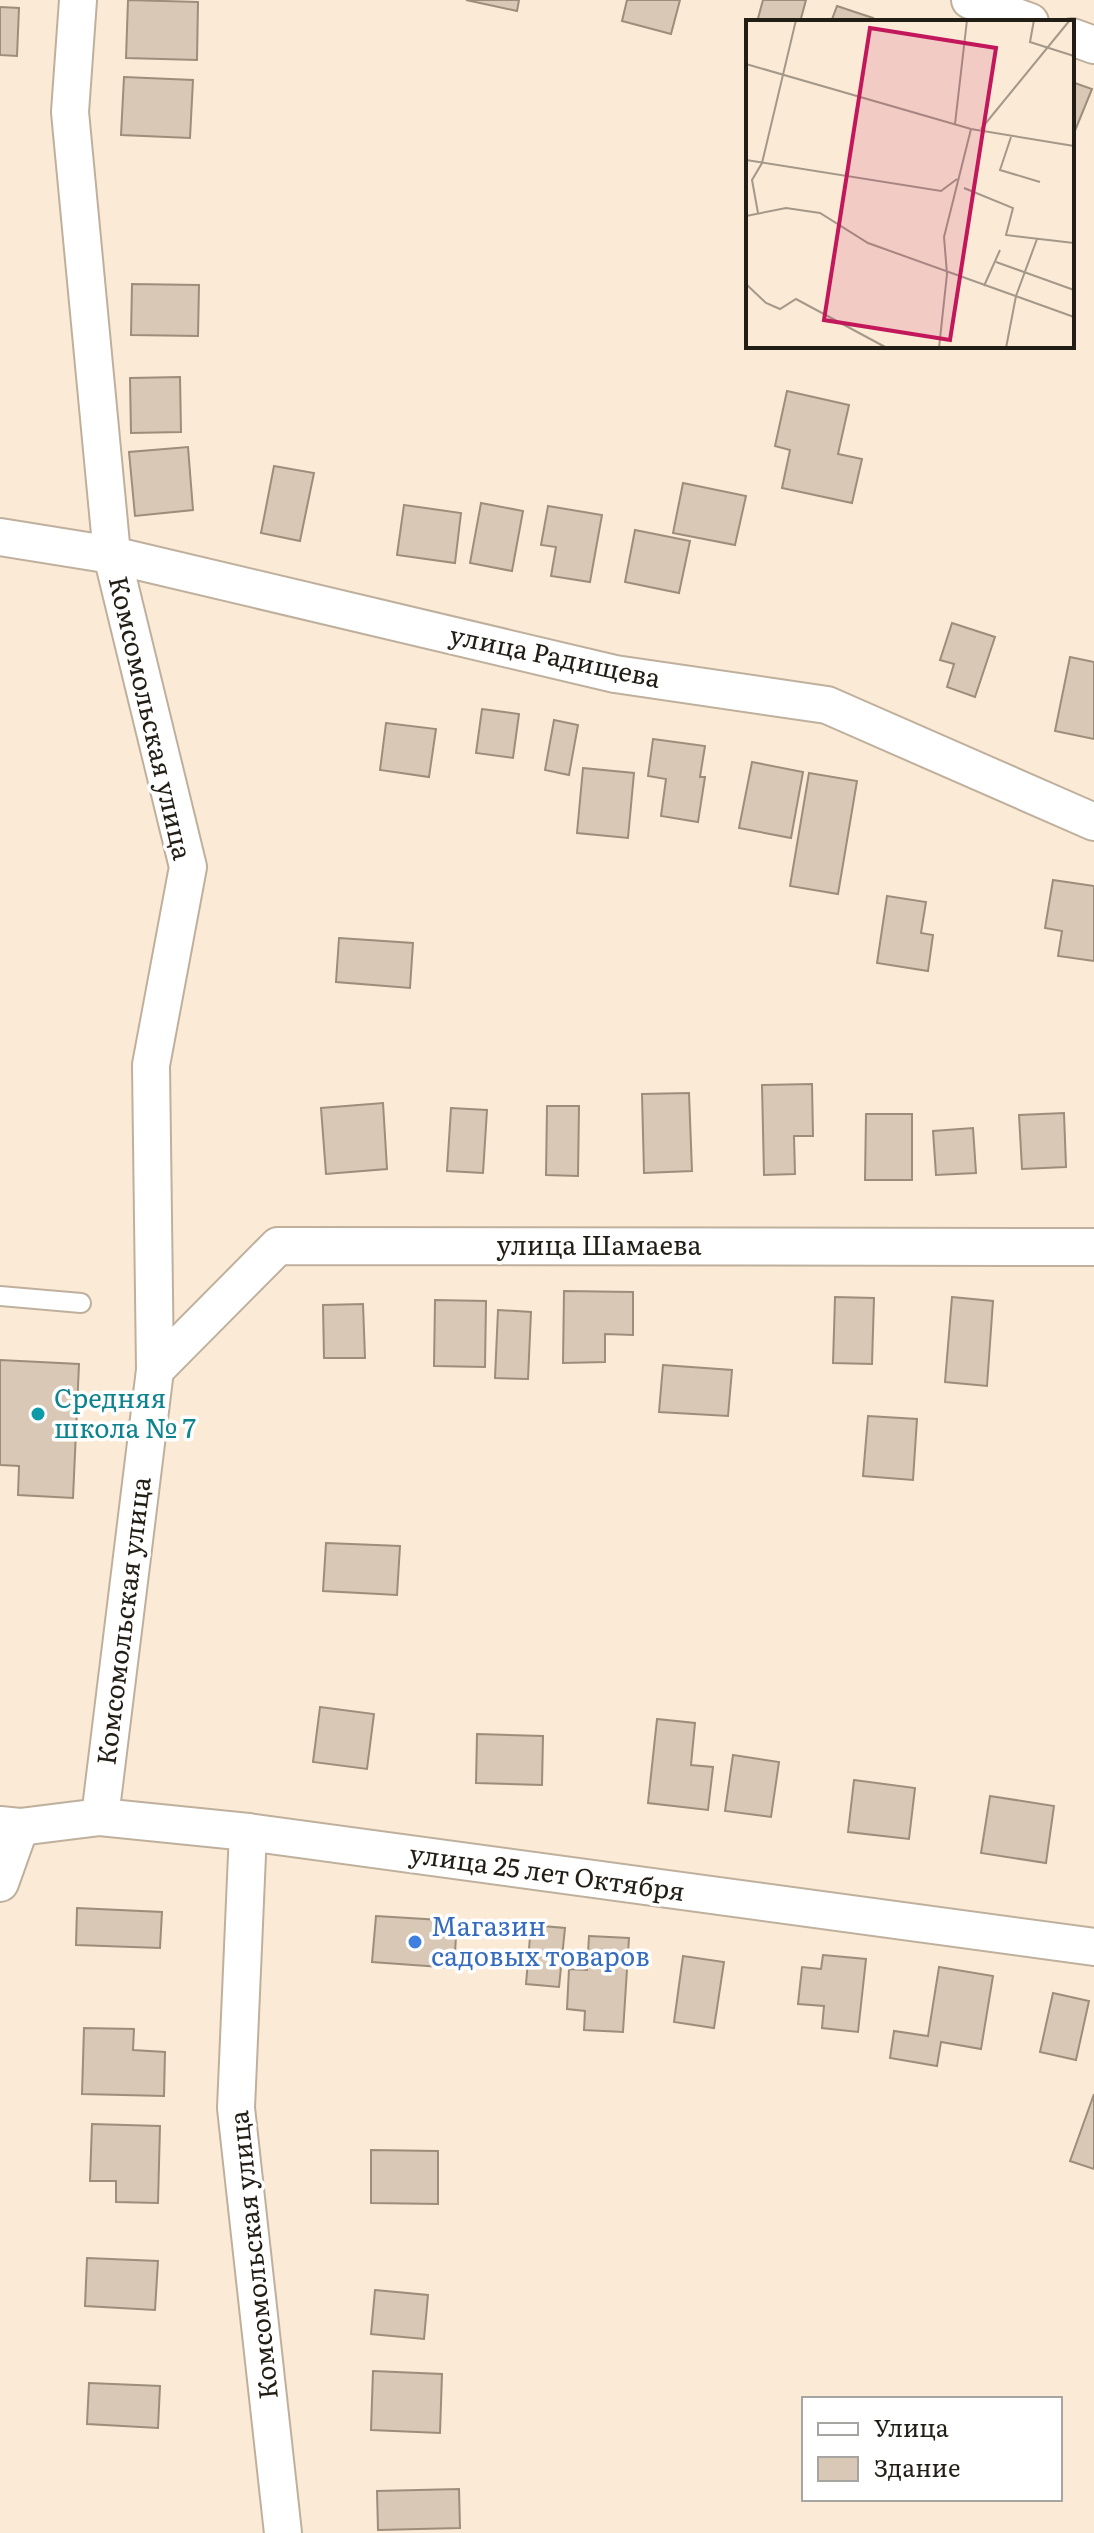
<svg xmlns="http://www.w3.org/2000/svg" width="1094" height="2533" font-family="Literata,serif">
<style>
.building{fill:#d8c8b5;stroke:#9c8e7b;stroke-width:2}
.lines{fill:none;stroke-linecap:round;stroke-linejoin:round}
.lane-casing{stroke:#bfb09d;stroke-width:22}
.street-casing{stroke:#bfb09d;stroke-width:40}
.lane{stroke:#fff;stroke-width:18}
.street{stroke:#fff;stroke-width:36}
.culture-dot{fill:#0f9aa8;stroke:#fff;stroke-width:3}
.shop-dot{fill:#3f7fe0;stroke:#fff;stroke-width:3}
.labels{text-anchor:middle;stroke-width:7;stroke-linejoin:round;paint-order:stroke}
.street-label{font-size:26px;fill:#221d15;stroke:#fff}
.culture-label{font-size:26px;fill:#0d838f;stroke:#fff;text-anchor:start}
.shop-label{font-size:26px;fill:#366cbe;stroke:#fff;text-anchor:start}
.inset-road{fill:none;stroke:#a49889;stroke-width:2}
.view{fill:#c2185b;fill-opacity:0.15;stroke:#c2185b;stroke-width:4}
.inset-edge{fill:none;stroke:#221d15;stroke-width:4}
</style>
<rect width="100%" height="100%" fill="#faead6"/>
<g class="building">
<polygon points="128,0 198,2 197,60 126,58"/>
<polygon points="466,0 519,0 517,11"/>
<polygon points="627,0 680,0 671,34 622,21"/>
<polygon points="763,0 806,0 800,22 757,22"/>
<polygon points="837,6 873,18 872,22 831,22"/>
<polygon points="0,7 19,8 17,56 0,55"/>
<polygon points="124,77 193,80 190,138 121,135"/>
<polygon points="1072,82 1092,89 1072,138"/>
<polygon points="132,284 199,285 198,336 131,335"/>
<polygon points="180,377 181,432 131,433 130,378"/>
<polygon points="787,391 849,405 838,454 862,459 852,503 782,488 790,450 775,446"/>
<polygon points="188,447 193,510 135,516 129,452"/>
<polygon points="274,466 314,473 300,541 261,533"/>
<polygon points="683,483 746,496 735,545 673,533"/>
<polygon points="481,503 523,511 512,571 470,563"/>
<polygon points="404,505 461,513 455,563 397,555"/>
<polygon points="548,506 602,515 590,582 551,576 556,547 541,545"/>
<polygon points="635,530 690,541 679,593 625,582"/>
<polygon points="952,623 995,637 975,697 947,687 954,664 940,660"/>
<polygon points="1070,657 1094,662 1094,739 1055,731"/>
<polygon points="482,709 519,714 513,758 476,753"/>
<polygon points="554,720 578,725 569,775 545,770"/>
<polygon points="386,723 436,729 429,777 380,770"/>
<polygon points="653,739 705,746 700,777 705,777 698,822 661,816 666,779 648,776"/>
<polygon points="752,762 803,772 791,838 739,828"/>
<polygon points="583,768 634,773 628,838 577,833"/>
<polygon points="809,773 857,781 838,894 790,886"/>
<polygon points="1053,880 1094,886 1094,961 1058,956 1062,931 1045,928"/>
<polygon points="887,896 926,902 921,933 933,935 928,971 877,963"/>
<polygon points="339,938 413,943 410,988 336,982"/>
<polygon points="812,1084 813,1136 794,1136 795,1174 764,1175 762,1085"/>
<polygon points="689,1093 692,1171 644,1173 642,1094"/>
<polygon points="383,1103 387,1169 326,1174 321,1108"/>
<polygon points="547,1106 579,1106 578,1176 546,1175"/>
<polygon points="451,1108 487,1110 483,1173 447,1171"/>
<polygon points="1064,1113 1066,1167 1022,1169 1019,1115"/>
<polygon points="866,1114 912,1114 912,1180 865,1180"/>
<polygon points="973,1128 976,1173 936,1175 933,1131"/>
<polygon points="564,1291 633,1292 633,1335 605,1334 605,1362 563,1363"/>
<polygon points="835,1297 874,1298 872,1364 833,1363"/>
<polygon points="952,1297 993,1301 987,1386 945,1382"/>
<polygon points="435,1300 486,1301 485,1367 434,1366"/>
<polygon points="363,1304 365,1358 324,1358 323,1305"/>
<polygon points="498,1310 531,1312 528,1379 495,1378"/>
<polygon points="0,1360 79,1364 73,1498 18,1495 19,1466 0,1465"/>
<polygon points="663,1365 732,1370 728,1416 659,1412"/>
<polygon points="868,1416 917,1419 913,1480 863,1476"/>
<polygon points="326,1543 400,1546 397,1595 323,1591"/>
<polygon points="320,1707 374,1714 367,1769 313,1762"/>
<polygon points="657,1719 695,1723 691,1765 713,1767 708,1810 648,1803"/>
<polygon points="477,1734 543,1736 542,1785 476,1783"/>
<polygon points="733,1755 779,1762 771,1817 725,1811"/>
<polygon points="854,1780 915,1788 909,1839 848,1832"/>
<polygon points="990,1796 1054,1806 1046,1863 981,1853"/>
<polygon points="77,1908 162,1912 160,1948 76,1945"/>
<polygon points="376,1916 457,1921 454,1968 372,1962"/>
<polygon points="531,1925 565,1928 559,1987 526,1984"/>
<polygon points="589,1936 629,1938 623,2032 584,2030 585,2011 567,2009 569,1969 587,1970"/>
<polygon points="823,1955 866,1959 858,2032 822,2028 824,2006 798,2004 802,1967 821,1969"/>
<polygon points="683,1956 724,1962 714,2028 674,2022"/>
<polygon points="939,1967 993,1976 981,2049 941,2042 937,2066 890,2058 894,2031 928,2036"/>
<polygon points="1053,1993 1089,2001 1076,2060 1040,2052"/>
<polygon points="84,2028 134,2029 133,2050 165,2052 164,2096 82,2094"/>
<polygon points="1094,2094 1094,2169 1070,2161"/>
<polygon points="92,2124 160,2126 158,2203 116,2202 116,2181 90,2181"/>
<polygon points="371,2150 438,2151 438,2204 371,2203"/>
<polygon points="87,2258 158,2261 155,2310 85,2306"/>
<polygon points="375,2290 428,2295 424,2339 371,2334"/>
<polygon points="373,2371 442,2374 440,2433 371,2430"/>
<polygon points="89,2383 160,2386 158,2428 87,2424"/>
<polygon points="459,2489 460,2528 378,2530 377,2491"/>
</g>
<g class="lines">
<defs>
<polyline id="lane" points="0,1296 81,1303"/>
<g id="street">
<polyline points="78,0 70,112 112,555 188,867 151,1065 155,1370 100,1817"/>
<polyline points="970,0 1030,22"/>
<polyline points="1072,37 1094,45"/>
<polyline points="0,537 112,555 615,674 827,705 1094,822"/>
<polyline points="155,1370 278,1246 1094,1247"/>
<polyline points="0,1825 20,1827 100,1817 248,1832 1094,1947"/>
<polyline points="248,1832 236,2108 283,2533"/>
<polyline points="0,1883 20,1827"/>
</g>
</defs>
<use href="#lane" class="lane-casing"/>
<use href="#street" class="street-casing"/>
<use href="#lane" class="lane"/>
<use href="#street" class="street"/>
</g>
<circle class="culture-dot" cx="38" cy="1414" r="8"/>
<circle class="shop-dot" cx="415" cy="1942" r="8"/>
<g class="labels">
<g class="street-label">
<text transform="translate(555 657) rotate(12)" y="9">улица Радищева</text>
<text transform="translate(150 718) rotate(77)" y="9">Комсомольская улица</text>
<text x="599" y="1255">улица Шамаева</text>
<text transform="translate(124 1621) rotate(-83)" y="9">Комсомольская улица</text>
<text transform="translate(547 1873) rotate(8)" y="9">улица 25 лет Октября</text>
<text transform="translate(254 2255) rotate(-96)" y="9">Комсомольская улица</text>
</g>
<g class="culture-label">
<text x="54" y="1408">Средняя<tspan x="54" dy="30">школа № 7</tspan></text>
</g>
<g class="shop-label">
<text x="431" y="1936">Магазин<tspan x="431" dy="30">садовых товаров</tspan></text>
</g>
</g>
<g transform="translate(746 20)">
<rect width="328" height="328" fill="#faead6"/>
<path class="inset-road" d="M288,0L284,22L328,36M0,44L225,109L328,126M209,104L221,0M235,109L324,0M265,117L254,150L294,162M0,140L195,171L211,159M218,168L267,188L260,215L328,223M12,193L6,160L16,143L50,0M0,196L40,188L74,193L122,223L328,297M250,242L328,270M0,264L20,283L34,289L50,279L141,328M238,266L254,230M193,328L201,254L198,217L225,109M260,328L270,276L291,219"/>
<path class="view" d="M124,8L250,28L204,320L78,300Z"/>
<rect width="328" height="328" class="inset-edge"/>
</g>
<rect x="802" y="2397" width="260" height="104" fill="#ffffff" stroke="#a7a5a1" stroke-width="2"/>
<rect x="818" y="2423" width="40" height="12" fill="#ffffff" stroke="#a7a5a1" stroke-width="2"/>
<text x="874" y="2437" font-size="24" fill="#221d15">Улица</text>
<rect x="818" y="2457" width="40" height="24" fill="#d8c8b5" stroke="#a7a5a1" stroke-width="2"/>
<text x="874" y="2477" font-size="24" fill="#221d15">Здание</text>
</svg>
